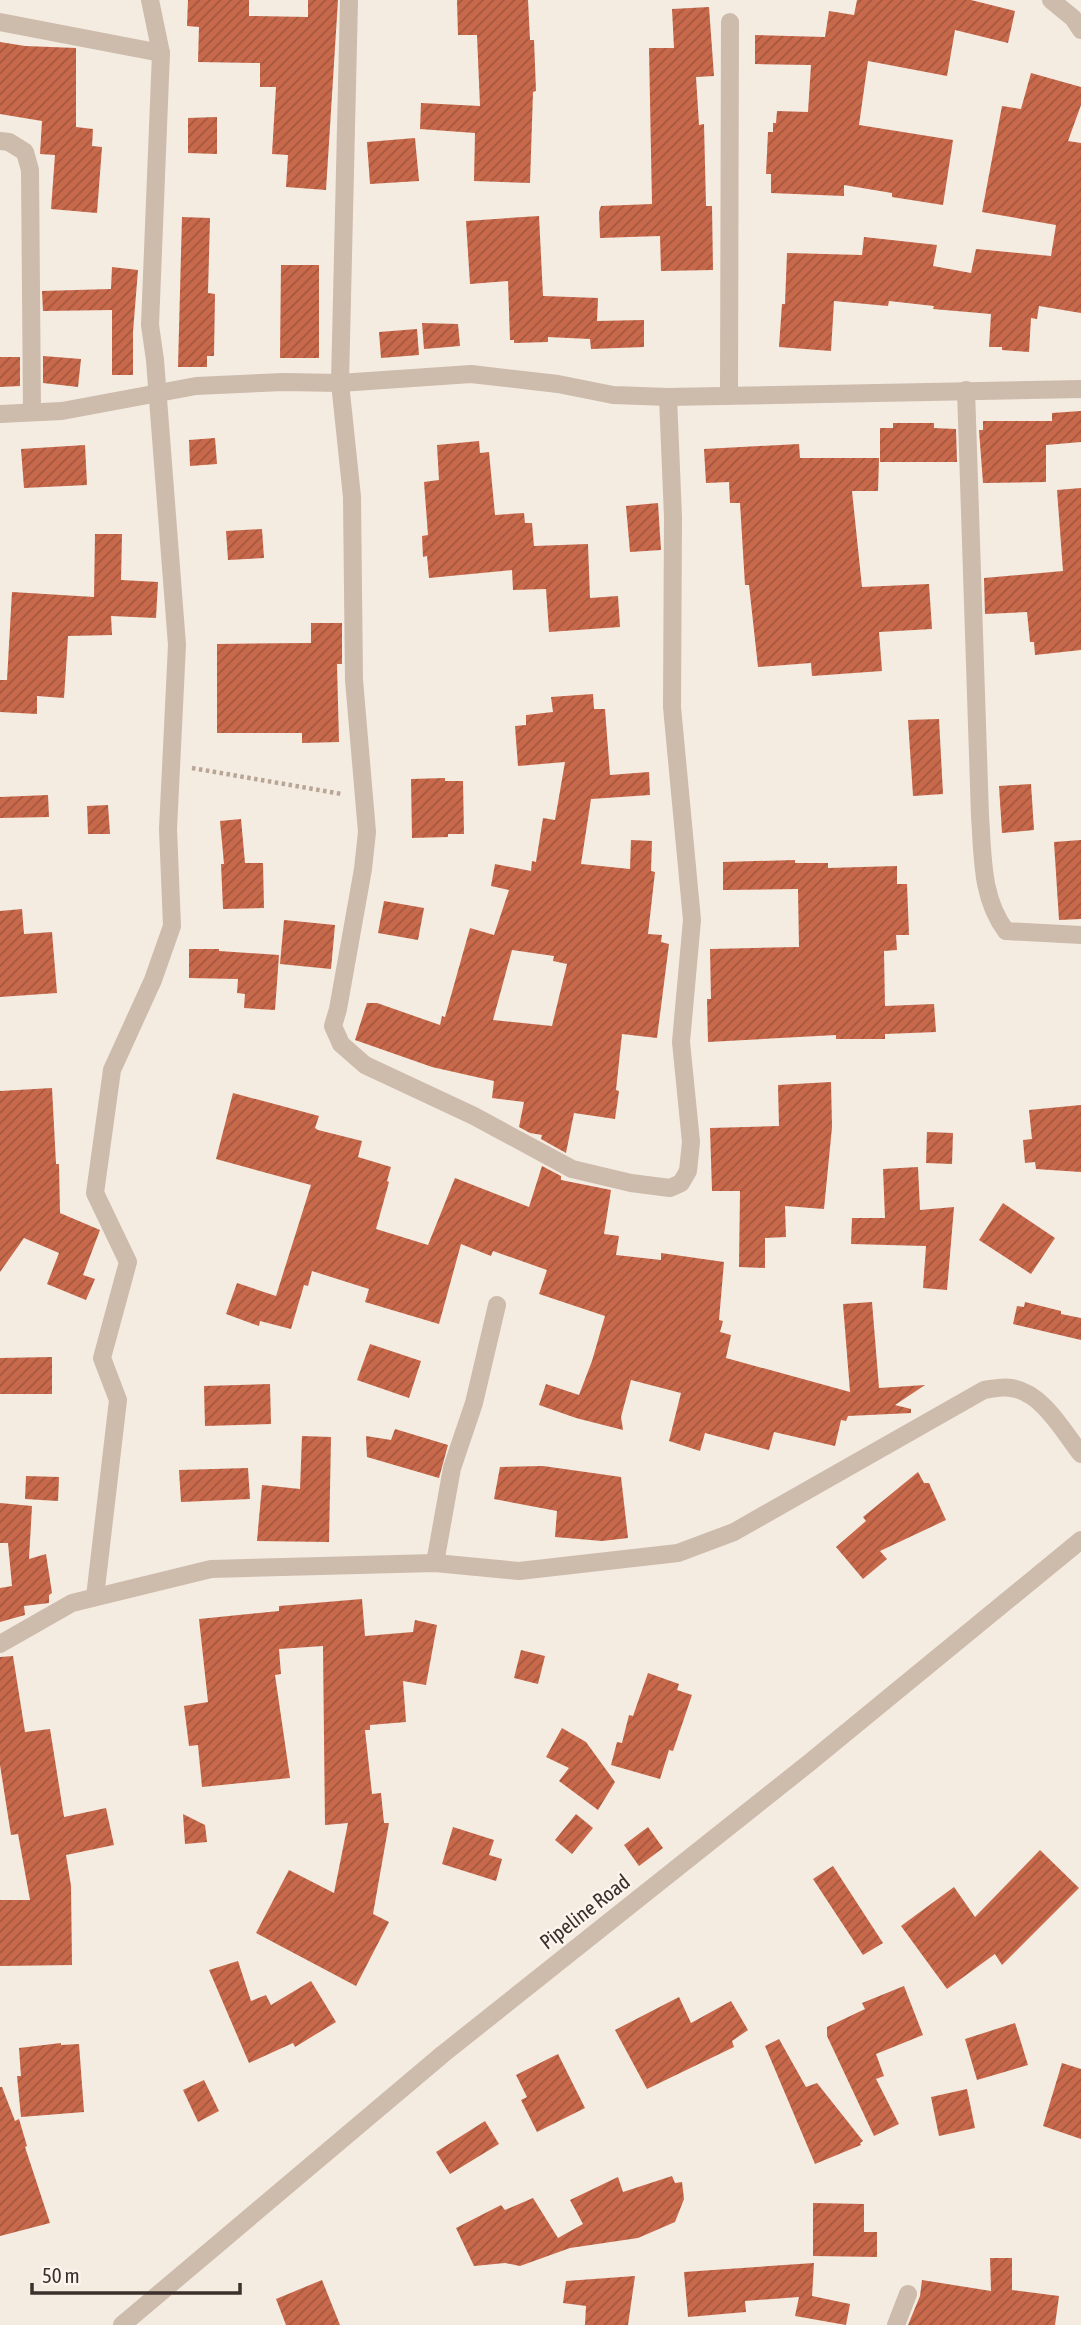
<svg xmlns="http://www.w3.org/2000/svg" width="1081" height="2325" font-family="'Asap Condensed',sans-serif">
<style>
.building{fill:url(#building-hatch);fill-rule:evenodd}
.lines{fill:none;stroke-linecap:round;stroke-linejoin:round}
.path{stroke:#b9a596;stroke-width:4.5;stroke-dasharray:3.5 3.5;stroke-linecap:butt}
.minor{stroke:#cdbbac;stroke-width:18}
.labels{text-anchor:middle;stroke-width:5;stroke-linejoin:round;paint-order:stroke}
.street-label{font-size:21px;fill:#3b302b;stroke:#fbf5ee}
</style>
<defs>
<pattern id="building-hatch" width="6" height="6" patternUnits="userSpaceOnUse" patternTransform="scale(1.75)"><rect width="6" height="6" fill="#c8694b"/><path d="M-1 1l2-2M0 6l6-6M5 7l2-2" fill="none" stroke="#a4573f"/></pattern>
</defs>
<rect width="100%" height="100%" fill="#f4ebe1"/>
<g class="building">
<polygon points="188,0 249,0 249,16 308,17 308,0 338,0 326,190 286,187 288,155 272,154 276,87 260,87 260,63 198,62 199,27 187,26"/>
<polygon points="457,0 528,0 530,40 534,40 536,91 533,92 530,183 474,181 475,133 420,129 421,103 480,106 477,35 458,35"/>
<polygon points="857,0 971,0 1015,11 1008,43 955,30 947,76 868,61 859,125 953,140 943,205 892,197 892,193 844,185 844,196 771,193 771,174 766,174 768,132 773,132 773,123 776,123 777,111 808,112 811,65 755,64 755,35 825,37 829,11 854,15"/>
<polygon points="709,7 714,76 696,77 699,125 704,124 706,206 712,206 713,270 661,271 660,236 600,238 599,212 601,206 652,204 649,48 674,48 672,9"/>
<polygon points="0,42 25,46 76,48 76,127 93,129 92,146 102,147 97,213 51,209 55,155 40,154 42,121 0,114"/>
<polygon points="1031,73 1081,87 1081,105 1068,141 1081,143 1081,313 1039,306 1037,319 1031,318 1029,352 1002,350 1002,347 989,347 991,314 933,309 934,306 889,301 888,306 834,301 831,351 779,347 782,304 785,304 787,253 862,255 864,237 937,245 933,266 971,273 976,249 1051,256 1056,225 982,212 1002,106 1021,109"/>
<polygon points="217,117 217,154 188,153 188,118"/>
<polygon points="415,138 419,181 370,184 367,142"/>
<polygon points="539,216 543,296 598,298 597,321 644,320 644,347 591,349 590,339 548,337 548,342 514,343 514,340 510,340 508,281 470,284 466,221"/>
<polygon points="182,217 210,218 208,293 215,294 214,356 207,356 207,367 178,367"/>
<polygon points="281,265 319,265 319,358 280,358"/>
<polygon points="112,267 138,270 133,332 133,375 112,375 112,310 43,311 42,291 111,289"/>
<polygon points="422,323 458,324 460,346 424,349"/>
<polygon points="417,329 419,355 381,358 379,332"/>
<polygon points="43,356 81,359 78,387 43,383"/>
<polygon points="0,357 20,357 20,386 0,387"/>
<polygon points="1081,411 1081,442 1046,445 1046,482 983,483 979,430 983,430 983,421 1052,421 1052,413"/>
<polygon points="893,423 934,423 934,428 956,429 957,462 880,462 880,428 893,428"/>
<polygon points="215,438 217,464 190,466 189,440"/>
<polygon points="479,441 480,453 489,452 495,515 524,513 525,523 532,523 534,546 588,544 590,598 618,596 620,627 549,632 546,589 513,590 512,570 429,578 427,556 423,557 422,536 428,535 424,482 439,480 437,445"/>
<polygon points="799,444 800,458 879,458 878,491 852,491 862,587 929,584 932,629 879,632 882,671 812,676 811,663 758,667 749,585 745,585 740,503 730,503 729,482 706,483 704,449"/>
<polygon points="85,445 87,485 24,488 21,449"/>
<polygon points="1081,488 1081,650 1035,655 1034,642 1030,642 1027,612 985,614 984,578 1063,571 1057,490"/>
<polygon points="658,503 661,550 630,552 626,506"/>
<polygon points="262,529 264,558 228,560 226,531"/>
<polygon points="95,534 122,534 121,580 158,582 156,618 111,616 112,635 68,636 64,698 37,696 37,714 0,712 0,680 7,680 12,592 94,597"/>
<polygon points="311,623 342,623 342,664 337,664 339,742 302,743 302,733 217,733 217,644 311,643"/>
<path d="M593,694L594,709H605L610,775L649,772L650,795L591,799L581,864L630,869L631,840L652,841L651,871L655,872L648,934L662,935L661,942L669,944L657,1038L622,1034L616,1090L619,1091L615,1119L574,1113L566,1153L541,1139L542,1135L530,1133L519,1127L524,1102L492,1098L494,1081L432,1067L355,1040L367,1003H377L440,1025L442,1016L445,1017L470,928L494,935L509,890L491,886L495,864L531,871L532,861L536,862L543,818L555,820L565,762L518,766L515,726L526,725V715L553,712L551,697ZM512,950L554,956L553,961L567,964L552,1026L493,1020Z"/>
<polygon points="939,719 943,794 913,796 908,720"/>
<polygon points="445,778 445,781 463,781 464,834 448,834 448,837 412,838 411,779"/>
<polygon points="1031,784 1034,830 1002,833 999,786"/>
<polygon points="48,795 49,817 0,818 0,797"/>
<polygon points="108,805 110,834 88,834 87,806"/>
<polygon points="241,819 245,863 263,863 264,908 223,909 221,864 224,864 220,821"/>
<polygon points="1081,840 1081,919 1059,920 1054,842"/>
<polygon points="795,860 795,863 828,863 828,868 897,866 897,884 907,884 909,935 896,935 897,950 884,951 885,1006 934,1004 936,1032 885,1034 885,1039 836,1039 836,1035 708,1042 707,999 711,999 710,949 799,947 798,889 723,890 723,862"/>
<polygon points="384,901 424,908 418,940 378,933"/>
<polygon points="22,909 24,934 52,932 57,993 0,997 0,911"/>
<polygon points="284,920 335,925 331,969 280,964"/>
<polygon points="189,949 219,949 219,951 279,955 275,1010 244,1008 245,994 237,993 238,979 189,978"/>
<polygon points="831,1082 832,1127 824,1209 785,1206 786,1237 765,1238 765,1268 739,1267 740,1191 712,1191 710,1128 779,1126 778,1085"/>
<polygon points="52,1088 56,1164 59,1164 60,1213 100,1230 83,1275 95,1279 86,1300 47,1284 59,1253 24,1238 0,1272 0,1091"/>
<polygon points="233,1093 319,1116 315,1128 318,1130 362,1141 358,1157 391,1167 387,1181 389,1182 376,1229 428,1245 455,1178 529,1207 542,1166 561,1176 561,1180 611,1190 604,1234 619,1236 616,1255 661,1260 661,1253 724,1262 719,1320 723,1321 720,1332 731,1335 726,1358 850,1392 843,1304 872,1302 879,1388 925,1385 895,1405 911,1409 911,1413 848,1416 846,1421 841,1420 835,1446 774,1432 769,1450 705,1433 700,1451 669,1441 681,1393 631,1380 621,1417 623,1430 576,1418 539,1405 546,1384 579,1395 592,1361 605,1316 539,1294 547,1270 493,1251 491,1256 461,1244 439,1324 365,1302 369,1289 312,1271 308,1286 304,1285 291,1329 260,1321 259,1326 226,1314 237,1283 276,1296 311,1185 216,1159"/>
<polygon points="1081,1105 1081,1172 1036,1169 1035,1162 1025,1163 1023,1140 1032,1139 1029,1110"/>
<polygon points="927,1132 953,1133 952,1164 926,1163"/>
<polygon points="918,1167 920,1210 954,1207 947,1290 923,1288 926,1246 851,1244 852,1218 885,1218 883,1169"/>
<polygon points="1003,1203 1055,1238 1031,1274 979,1240"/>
<polygon points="1025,1302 1061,1311 1061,1314 1081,1318 1081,1340 1013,1324 1017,1306 1024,1307"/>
<polygon points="370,1344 421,1361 409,1398 357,1380"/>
<polygon points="52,1357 52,1394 0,1394 0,1358"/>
<polygon points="270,1384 271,1424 205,1426 204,1386"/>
<polygon points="395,1429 448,1445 439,1478 367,1457 366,1436 391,1440"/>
<polygon points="302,1436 331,1437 329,1542 257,1541 262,1485 300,1489"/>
<polygon points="543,1466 621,1477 628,1538 602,1541 555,1537 557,1511 494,1499 500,1467"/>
<polygon points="248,1468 250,1499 181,1502 179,1470"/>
<polygon points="918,1472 924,1483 929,1483 946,1520 880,1551 887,1559 863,1579 836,1547 866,1521 863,1517"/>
<polygon points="26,1476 59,1477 58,1501 25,1499"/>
<polygon points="0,1503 32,1506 29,1559 46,1554 52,1593 49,1595 49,1603 24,1606 25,1615 0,1622 0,1588 12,1586 8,1543 0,1543"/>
<polygon points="362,1599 365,1636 413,1632 415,1620 437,1625 426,1685 403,1681 406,1722 370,1725 370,1730 365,1730 372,1794 381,1793 384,1823 389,1823 373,1914 389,1922 356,1986 256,1933 289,1870 334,1893 348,1823 325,1825 323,1646 279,1649 281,1674 275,1675 290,1778 202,1787 198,1745 189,1746 184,1706 208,1702 199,1619 279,1611 279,1606"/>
<polygon points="521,1650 545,1656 538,1684 514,1678"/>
<polygon points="13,1656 25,1732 50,1729 64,1817 106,1808 114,1845 66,1855 71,1886 72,1965 0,1966 0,1900 30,1900 18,1834 11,1835 0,1765 0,1657"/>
<polygon points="648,1673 679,1684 677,1690 692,1695 673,1751 669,1750 660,1779 611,1765 617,1742 622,1743 629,1715 633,1716"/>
<polygon points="562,1728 586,1742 615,1782 598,1810 559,1781 569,1768 546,1757"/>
<polygon points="183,1814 205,1825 207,1842 185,1844"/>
<polygon points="576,1814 593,1828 572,1854 555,1840"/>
<polygon points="453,1827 494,1840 489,1855 502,1859 496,1881 442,1864"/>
<polygon points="648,1827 663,1848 639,1866 624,1845"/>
<polygon points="1040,1850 1079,1888 1002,1965 995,1954 947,1989 901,1926 954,1887 975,1917"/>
<polygon points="833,1866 883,1943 863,1955 813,1879"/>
<polygon points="238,1961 251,2001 266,1995 271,2005 311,1981 336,2022 295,2047 293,2043 249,2063 209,1970"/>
<polygon points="904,1986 923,2035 876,2054 884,2076 876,2079 899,2124 874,2136 827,2036 827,2027 865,2009 862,2003"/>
<polygon points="679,1997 691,2023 731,2001 748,2030 732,2041 734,2047 647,2089 615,2030"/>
<polygon points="1015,2023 1028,2065 977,2080 965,2039"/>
<polygon points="779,2039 806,2087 817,2083 863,2141 860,2143 861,2145 815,2164 765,2046"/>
<polygon points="61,2043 61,2045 79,2044 84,2112 21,2117 17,2076 21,2076 19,2048"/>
<polygon points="558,2054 585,2108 537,2132 521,2100 527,2097 516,2075"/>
<polygon points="1062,2063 1081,2069 1081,2139 1043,2126"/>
<polygon points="204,2080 219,2111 198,2122 183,2090"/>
<polygon points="0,2087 2,2087 15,2121 19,2119 27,2146 25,2147 50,2223 0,2236"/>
<polygon points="967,2089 975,2128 939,2136 931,2097"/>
<polygon points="485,2121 499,2144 450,2174 436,2152"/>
<polygon points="672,2176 675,2183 682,2182 684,2199 675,2222 638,2238 570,2248 520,2266 505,2263 474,2266 456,2228 501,2205 505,2210 533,2198 558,2238 583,2224 570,2200 618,2177 623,2192"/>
<polygon points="813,2203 864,2204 864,2232 877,2232 877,2257 813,2256"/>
<polygon points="990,2258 1012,2258 1012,2290 1059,2296 1055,2325 908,2325 920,2296 922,2280 991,2291"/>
<polygon points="814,2263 812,2296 850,2304 846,2325 795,2316 799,2297 745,2301 746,2312 688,2317 684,2272"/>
<polygon points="635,2276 628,2325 585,2325 586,2306 563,2303 566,2281"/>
<polygon points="322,2280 340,2325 286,2325 276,2299"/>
</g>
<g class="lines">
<polyline class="path" points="192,768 342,794"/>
<g class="minor">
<polyline points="349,0 340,383 352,497 354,680 367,832 363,869 338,1009 333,1026 341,1044 365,1065 474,1116 572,1169 631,1183 670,1188 681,1183 688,1171 691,1142 681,1042 692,920 672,707 673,517 668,397"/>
<polyline points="1051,0 1073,18 1081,30"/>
<polyline points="0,22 161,53"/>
<polyline points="0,141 9,142 25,152 30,170 32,412"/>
<path d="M966,390L980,816C983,856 981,898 1006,931L1081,935"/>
<polyline points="729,394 730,22"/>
<polyline points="0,414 62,411 196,386 284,382 340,383 471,374 558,384 613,395 668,397 1081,389"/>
<polyline points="435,1563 452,1468 474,1403 497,1305"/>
<polyline points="95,1597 118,1400 102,1358 128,1262 95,1193 112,1070 153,980 172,926 168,829 177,645 155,360 150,325 161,53 150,0"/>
<path d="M0,1644L72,1603L211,1569L435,1563L519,1571L678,1553L734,1532L984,1390C992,1389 1003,1386 1011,1388C1042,1392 1063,1431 1081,1454"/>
<polyline points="122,2325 443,2054 809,1763 1081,1540"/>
<polyline points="896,2325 908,2294"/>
</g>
</g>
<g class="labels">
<g class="street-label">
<text transform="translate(585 1912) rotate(-38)" y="7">Pipeline Road</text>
</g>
</g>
<path d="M32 2283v10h208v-10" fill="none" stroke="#3b302b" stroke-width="3.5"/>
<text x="42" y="2283" font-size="21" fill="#3b302b" stroke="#fbf5ee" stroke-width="5" paint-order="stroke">50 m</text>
</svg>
